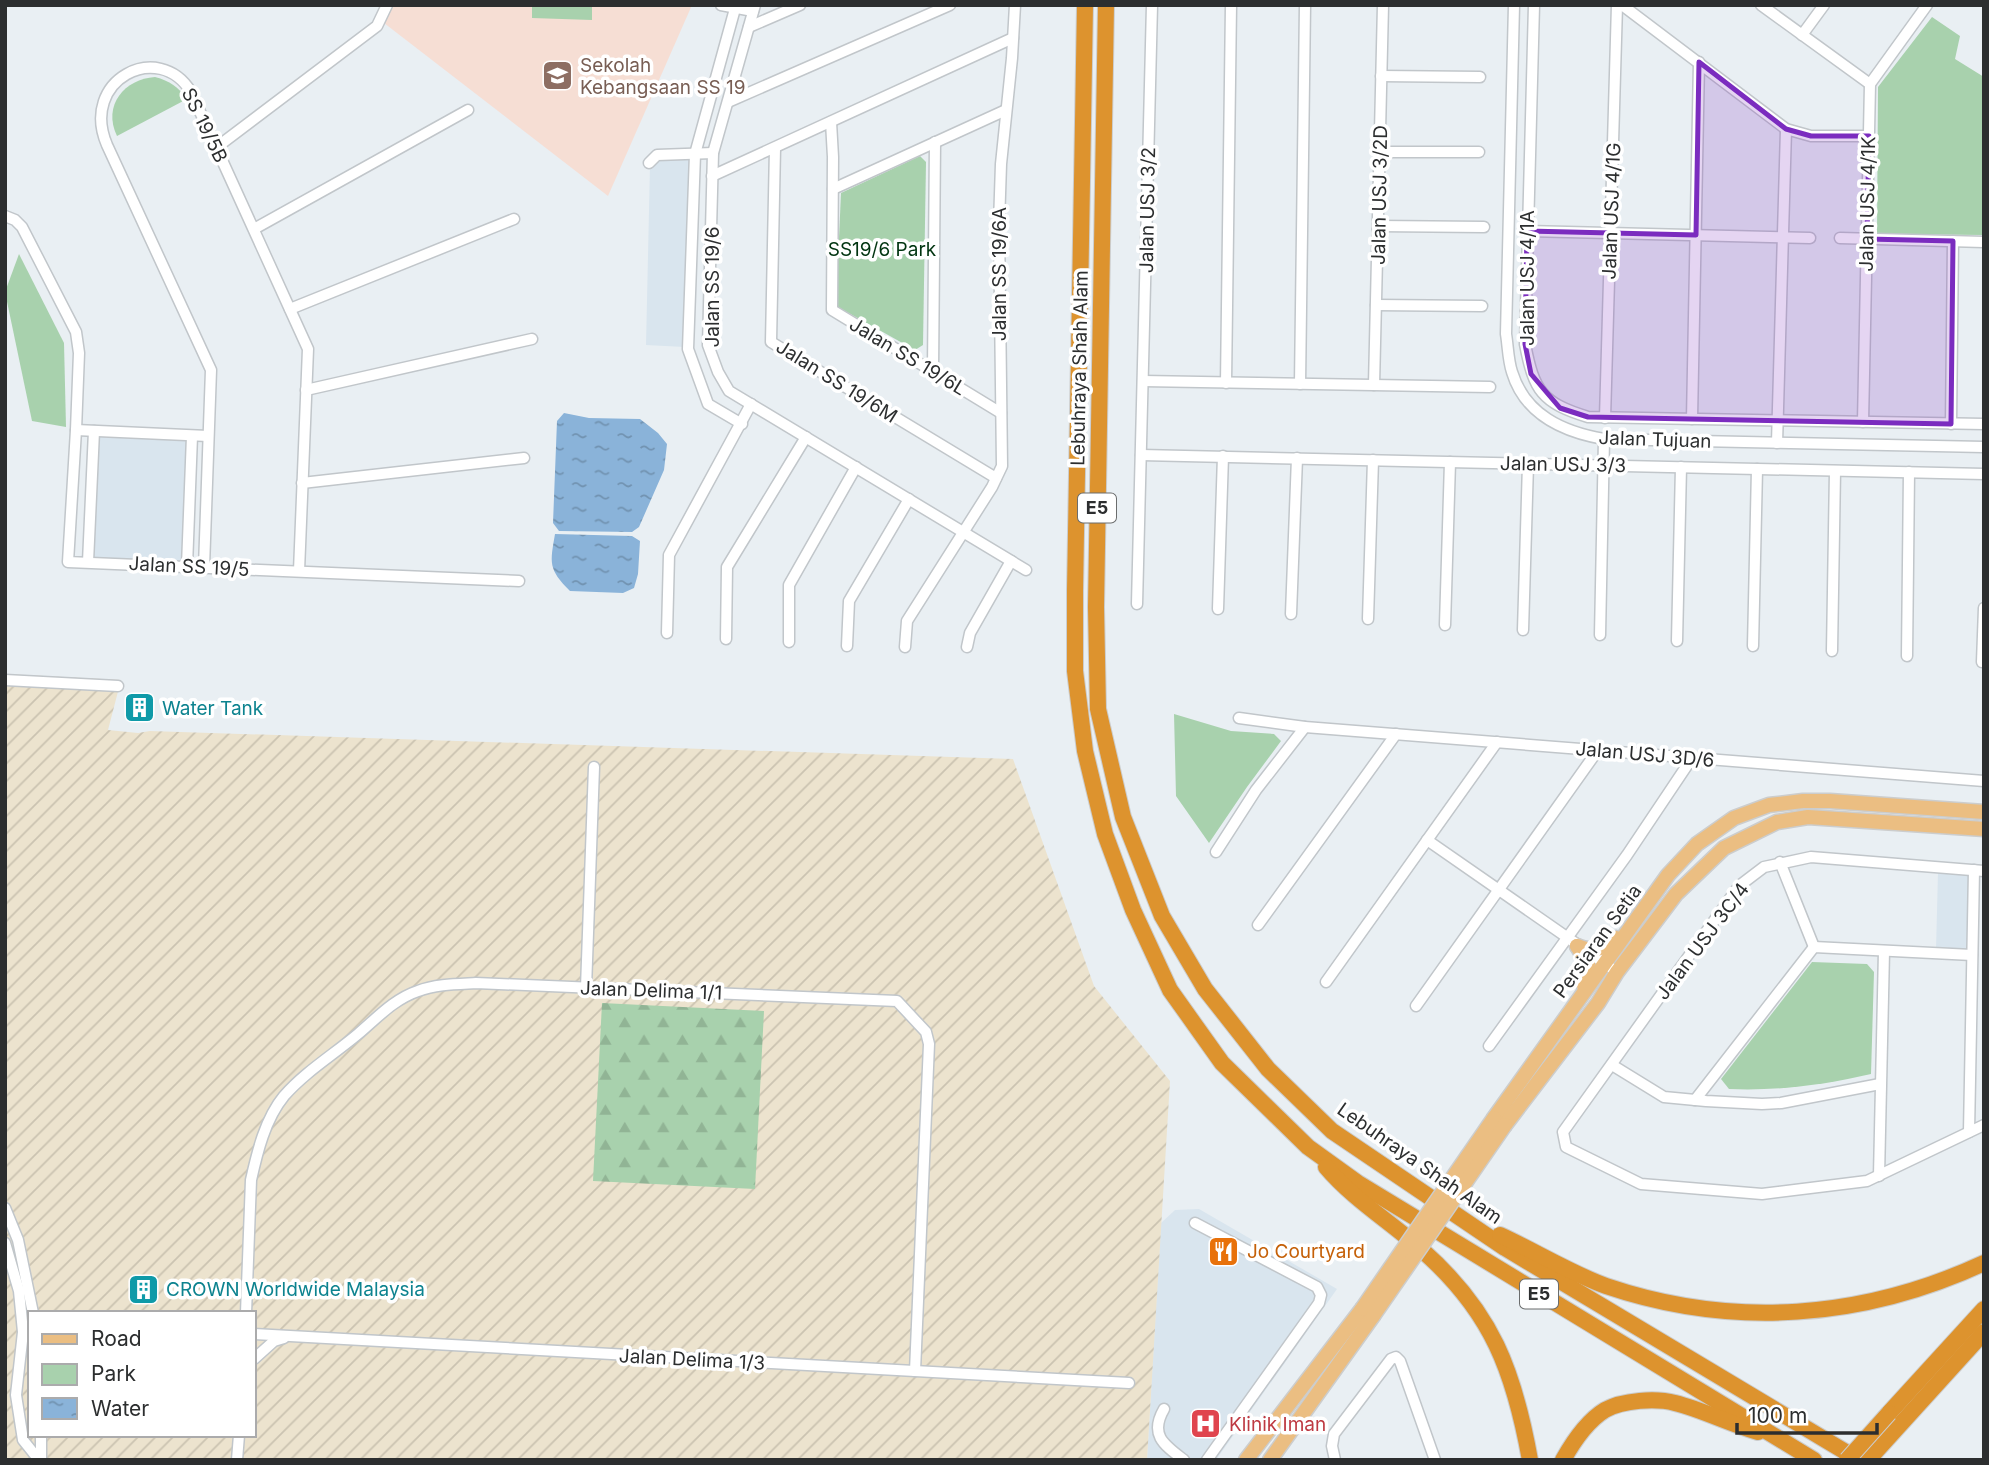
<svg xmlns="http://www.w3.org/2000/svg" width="1989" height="1465" font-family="Inter,sans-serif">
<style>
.built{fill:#d9e5ee}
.industrial{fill:url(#industrial-furrows);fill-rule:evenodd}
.education{fill:#f6ded4}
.forest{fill:url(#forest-firs)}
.green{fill:#a8d1ad}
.water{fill:url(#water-ripples)}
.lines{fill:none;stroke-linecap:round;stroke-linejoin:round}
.minor-casing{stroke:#c1c6ca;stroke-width:13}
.major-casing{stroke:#cccdcd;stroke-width:17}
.highway-casing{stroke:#cccdcd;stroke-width:18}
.minor{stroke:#fff;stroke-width:10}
.major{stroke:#ebbe82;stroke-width:14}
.highway{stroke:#dd932e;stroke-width:16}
.major-bridge-casing{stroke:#cccdcd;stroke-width:17;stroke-linecap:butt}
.highway-bridge-casing{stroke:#cccdcd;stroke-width:18;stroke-linecap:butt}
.major-bridge{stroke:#ebbe82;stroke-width:14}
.highway-bridge{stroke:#dd932e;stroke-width:16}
.marked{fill:#7b2cbf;fill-opacity:0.2;stroke:#7b2cbf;stroke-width:5;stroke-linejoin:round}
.labels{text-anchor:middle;stroke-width:7;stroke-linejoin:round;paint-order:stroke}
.shield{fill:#fff;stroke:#6b6d6d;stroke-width:2}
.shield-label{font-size:18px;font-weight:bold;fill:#2c2e2f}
.education-label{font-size:19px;fill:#785e54;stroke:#fff;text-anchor:start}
.street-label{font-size:19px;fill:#2c2e2f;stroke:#fff}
.park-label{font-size:19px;fill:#013410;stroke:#fff}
.culture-label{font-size:19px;fill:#0d838f;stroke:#fff;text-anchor:start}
.food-label{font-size:19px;fill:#c56008;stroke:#fff;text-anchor:start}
.health-label{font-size:19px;fill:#be3a42;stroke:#fff;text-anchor:start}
</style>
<defs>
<pattern id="industrial-furrows" width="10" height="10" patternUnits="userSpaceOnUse" patternTransform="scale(1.75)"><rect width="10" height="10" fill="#ece3ce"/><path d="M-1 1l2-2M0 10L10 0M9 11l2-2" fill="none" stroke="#cbc3b1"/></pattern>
<pattern id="forest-firs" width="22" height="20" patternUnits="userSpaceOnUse" patternTransform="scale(1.75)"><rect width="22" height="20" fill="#a8d1ad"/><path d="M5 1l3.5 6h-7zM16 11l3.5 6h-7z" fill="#91b495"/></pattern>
<pattern id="water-ripples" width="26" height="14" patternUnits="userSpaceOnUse" patternTransform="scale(1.75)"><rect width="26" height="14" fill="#8ab3d9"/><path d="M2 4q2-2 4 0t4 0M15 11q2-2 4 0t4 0" fill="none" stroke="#7192b0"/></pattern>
</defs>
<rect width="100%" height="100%" fill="#e9eff3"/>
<g class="built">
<polygon points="691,157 685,347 646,345 650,166 659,159"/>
<polygon points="97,436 188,439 184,562 92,558"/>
<polygon points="1938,872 1970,874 1969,952 1936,950"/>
<polygon points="1199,1209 1337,1289 1216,1460 1147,1460 1161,1223 1175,1210"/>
</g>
<path class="industrial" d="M5,674L121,680L108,730L138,733L150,731L1013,759L1094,986L1170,1081L1147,1460H5ZM30,1313H254V1435H30Z"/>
<polygon class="education" points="393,5 692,5 608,196 384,23"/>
<polygon class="forest" points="602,1003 764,1011 755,1189 593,1181"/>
<g class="green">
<polygon points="532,5 592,5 592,20 532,18"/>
<polygon points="1932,17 1960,36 1955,59 1984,77 1984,235 1877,234 1878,87"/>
<path d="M155,77C170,81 178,87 187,99L117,136C102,105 125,79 155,77Z"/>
<polygon points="920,156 926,162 923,345 915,350 836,306 841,193"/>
<polygon points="19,254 64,343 66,427 32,421 5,292"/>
<polygon points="1174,714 1231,731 1274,734 1281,741 1247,787 1209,843 1176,796"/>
<path d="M1812,962L1867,964L1874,972L1871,1074C1824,1085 1778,1091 1729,1089L1721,1079Z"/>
</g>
<g class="water">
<polygon points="564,413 589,418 640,419 658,433 667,444 664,470 639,527 632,532 559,531 553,523 557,421"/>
<path d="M555,534L632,536L640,541L638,574L634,588L623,593L570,591C548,569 550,563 555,534Z"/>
</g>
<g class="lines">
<defs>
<g id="minor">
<polyline points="721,5 753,11"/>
<polyline points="736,5 695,154 688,349 708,404 742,424"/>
<polyline points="755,5 713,153 708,345 718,372 729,391 1026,570"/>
<path d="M1514,5L1506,334C1508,346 1508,360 1512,372C1525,415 1563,432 1604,439L1984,447"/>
<path d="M1534,5L1525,344C1534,391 1542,403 1588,417L1984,424"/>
<polyline points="1622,5 1786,129 1811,136 1869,136"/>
<polyline points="1761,5 1870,84"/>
<polyline points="749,27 800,5"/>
<polyline points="1802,35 1824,5"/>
<polyline points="1381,76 1480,77"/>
<polyline points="728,102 950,5"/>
<polyline points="831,122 833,157 832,310 1001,413"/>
<polyline points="217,147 377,26 387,5"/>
<polyline points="775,148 771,342 996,478"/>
<polyline points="1379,152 1479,152"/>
<polyline points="649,163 657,155 713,153"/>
<polyline points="712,176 1013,38"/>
<polyline points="833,189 1006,110"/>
<polyline points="5,216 15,220 22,227 76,332 79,353 76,430 68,562 519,581"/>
<polyline points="1378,226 1484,227"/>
<polyline points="254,229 468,110"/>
<polyline points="1527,231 1810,238"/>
<polyline points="1840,238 1984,242"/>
<polyline points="1376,305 1482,306"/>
<polyline points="290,309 514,219"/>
<polyline points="933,371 935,142"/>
<polyline points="1143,381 1490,387"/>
<polyline points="1226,383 1231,5"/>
<polyline points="1300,384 1305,5"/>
<polyline points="1374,385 1383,5"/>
<polyline points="306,390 532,339"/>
<polyline points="1605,418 1617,5"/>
<polyline points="1692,419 1699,62"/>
<polyline points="1863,422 1870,84 1927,5"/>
<polyline points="1951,424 1953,241"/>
<polyline points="76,430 208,436"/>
<polyline points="1777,443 1786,129"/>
<polyline points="1141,455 1984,474"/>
<polyline points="302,483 524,458"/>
<polyline points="88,562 94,431"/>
<polyline points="187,566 192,436"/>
<path d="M204,567L211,370L107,145C79,80 159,39 191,92L308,349L299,571"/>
<polyline points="1137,604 1152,5"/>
<polyline points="1218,609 1223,456"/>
<polyline points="1291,614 1297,458"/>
<polyline points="1368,619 1373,460"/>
<polyline points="1445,625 1450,462"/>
<polyline points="1523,630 1528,464"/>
<polyline points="667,633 669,555 751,404"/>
<polyline points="1600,635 1604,439"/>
<polyline points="726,639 727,567 806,437"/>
<polyline points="1677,641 1681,467"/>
<polyline points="789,642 789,585 856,467"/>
<polyline points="847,646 849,601 909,499"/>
<polyline points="1753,646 1757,469"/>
<polyline points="905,647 907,621 992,487 1002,466 999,224 1001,164 1012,58 1015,5"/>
<polyline points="967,647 970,633 1011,561"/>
<polyline points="1832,651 1835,471"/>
<polyline points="1907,656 1909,472"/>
<polyline points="1982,662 1984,608"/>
<polyline points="5,680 118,686"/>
<polyline points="1239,718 1305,727 1984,781"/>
<polyline points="1427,840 1617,972"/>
<polyline points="1216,852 1256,790 1305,727"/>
<polyline points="1780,862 1814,947"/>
<polyline points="1984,871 1811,857 1764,867 1739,886 1563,1132 1566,1147 1641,1184 1762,1194 1867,1181 1984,1125"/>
<polyline points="1258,925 1396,734"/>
<polyline points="1326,982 1497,742"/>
<polyline points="586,988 594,767"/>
<polyline points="1416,1006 1598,750"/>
<polyline points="1489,1046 1627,855 1692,758"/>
<polyline points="1612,1065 1664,1097 1706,1101 1762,1104 1781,1103 1880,1084"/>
<polyline points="1695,1100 1814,947 1972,955"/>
<polyline points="1969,1132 1974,870"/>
<polyline points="1879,1176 1884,951"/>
<polyline points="5,1208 18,1240 33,1313"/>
<polyline points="1195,1223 1317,1287 1321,1295 1319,1303 1207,1460"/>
<polyline points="5,1243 19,1291 23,1332 16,1395 23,1440 39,1460"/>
<path d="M246,1313L251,1180C257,1153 265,1119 284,1096C305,1072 333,1055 358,1034C377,1018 394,999 418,991C436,984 458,984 476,983L897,1001L926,1032L929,1044L915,1371"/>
<polyline points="254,1334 1129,1383"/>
<polyline points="254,1359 274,1341 284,1338"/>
<path d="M1164,1409C1149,1435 1164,1445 1184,1460"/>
<polyline points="41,1460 41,1435"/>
<polyline points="237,1460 239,1435"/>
<polyline points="1335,1460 1332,1446 1334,1434 1391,1359 1396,1357 1400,1361 1435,1460"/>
</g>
<g id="major">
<path d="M1577,946C1594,953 1603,949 1616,938"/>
<polyline points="1577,946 1588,964 1584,986"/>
<polyline points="1494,1118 1668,875 1697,844 1734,818 1769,805 1803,801 1830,801 1984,812"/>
<polyline points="1505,1125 1598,1003 1617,972 1676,894 1724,848 1777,822 1808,817 1984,829"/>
<polyline points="1246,1460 1362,1309"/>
<polyline points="1270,1460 1373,1316"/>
</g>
<g id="highway">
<polyline points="1085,5 1075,591 1075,671 1085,751 1105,834 1133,910 1170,990 1222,1063 1308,1147 1358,1183 1814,1460"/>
<polyline points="1106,5 1096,607 1098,709 1123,817 1162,916 1205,989 1268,1069 1332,1131 1505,1248 1859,1460"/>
<path d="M1326,1167C1354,1200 1391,1222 1423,1251C1492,1312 1514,1371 1530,1460"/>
<path d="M1500,1235C1535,1251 1570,1273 1606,1286C1733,1329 1863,1319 1984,1263"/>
<polyline points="1889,1413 1984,1309"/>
<path d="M1563,1460C1573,1442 1587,1421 1605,1410C1623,1400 1656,1398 1675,1403C1703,1410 1730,1424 1758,1432"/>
<polyline points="1868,1460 1984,1332"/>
</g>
</defs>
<use href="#minor" class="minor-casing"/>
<use href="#major" class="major-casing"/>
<use href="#highway" class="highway-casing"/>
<use href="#minor" class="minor"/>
<use href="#major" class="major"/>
<use href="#highway" class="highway"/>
<defs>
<g id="major-bridge">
<polyline points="1362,1309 1494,1118"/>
<polyline points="1373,1316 1505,1125"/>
</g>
<polyline id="highway-bridge" points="1847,1460 1889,1413"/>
</defs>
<use href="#major-bridge" class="major-bridge-casing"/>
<use href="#highway-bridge" class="highway-bridge-casing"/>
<use href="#major-bridge" class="major-bridge"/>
<use href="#highway-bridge" class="highway-bridge"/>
</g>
<path class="marked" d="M1699,62L1786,129L1811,136H1869L1867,239L1953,241L1951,424L1588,417L1560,408L1531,374L1525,344L1527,231L1696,235Z"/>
<defs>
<symbol id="school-square" viewBox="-11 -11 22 22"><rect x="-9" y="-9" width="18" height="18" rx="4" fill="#8d6e63" stroke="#fff"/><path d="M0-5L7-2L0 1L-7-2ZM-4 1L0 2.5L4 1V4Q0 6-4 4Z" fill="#fff"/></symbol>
<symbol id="building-square" viewBox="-11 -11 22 22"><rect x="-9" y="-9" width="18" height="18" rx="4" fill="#0f9aa8" stroke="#fff"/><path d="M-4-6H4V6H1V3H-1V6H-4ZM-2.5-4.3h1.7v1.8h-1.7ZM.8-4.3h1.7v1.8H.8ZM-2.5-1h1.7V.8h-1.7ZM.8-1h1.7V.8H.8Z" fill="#fff"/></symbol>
<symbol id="restaurant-square" viewBox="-11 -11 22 22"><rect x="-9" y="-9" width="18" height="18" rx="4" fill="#e8710a" stroke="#fff"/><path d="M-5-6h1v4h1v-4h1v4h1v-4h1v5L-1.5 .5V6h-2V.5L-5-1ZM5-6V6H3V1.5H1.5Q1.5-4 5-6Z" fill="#fff"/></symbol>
<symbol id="hospital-square" viewBox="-11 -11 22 22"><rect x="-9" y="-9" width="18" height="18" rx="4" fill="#e0444e" stroke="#fff"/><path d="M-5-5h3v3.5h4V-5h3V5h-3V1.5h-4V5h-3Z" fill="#fff"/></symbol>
</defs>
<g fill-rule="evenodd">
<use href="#school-square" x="540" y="58" width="35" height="35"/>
<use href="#building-square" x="122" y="690" width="35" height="35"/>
<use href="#restaurant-square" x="1206" y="1234" width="35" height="35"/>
<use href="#building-square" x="126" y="1272" width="35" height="35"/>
<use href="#hospital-square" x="1188" y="1406" width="35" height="35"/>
</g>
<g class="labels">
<g class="shield">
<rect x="1078" y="493.5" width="38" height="29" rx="5"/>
<rect x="1520" y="1279.5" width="38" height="29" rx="5"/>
</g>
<g class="shield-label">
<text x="1097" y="514">E5</text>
<text x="1539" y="1300">E5</text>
</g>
<g class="education-label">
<text x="580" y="72">Sekolah<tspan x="580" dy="22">Kebangsaan SS 19</tspan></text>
</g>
<g class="street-label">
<text transform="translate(205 125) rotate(64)" y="7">SS 19/5B</text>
<text transform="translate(1379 195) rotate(-89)" y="7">Jalan USJ 3/2D</text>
<text transform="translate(1867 204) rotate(-89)" y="7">Jalan USJ 4/1K</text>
<text transform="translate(1147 210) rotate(-89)" y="7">Jalan USJ 3/2</text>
<text transform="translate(1611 211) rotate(-88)" y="7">Jalan USJ 4/1G</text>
<text transform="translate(999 274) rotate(-90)" y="7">Jalan SS 19/6A</text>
<text transform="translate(1527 278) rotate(-90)" y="7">Jalan USJ 4/1A</text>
<text transform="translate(712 287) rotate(-90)" y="7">Jalan SS 19/6</text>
<text transform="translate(908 356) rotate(31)" y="7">Jalan SS 19/6L</text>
<text transform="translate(1079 368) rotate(-89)" y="7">Lebuhraya Shah Alam</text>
<text transform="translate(837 381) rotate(32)" y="7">Jalan SS 19/6M</text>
<text transform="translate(1655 439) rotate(2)" y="7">Jalan Tujuan</text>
<text transform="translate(1563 464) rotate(1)" y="7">Jalan USJ 3/3</text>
<text transform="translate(189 566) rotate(3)" y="7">Jalan SS 19/5</text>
<text transform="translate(1645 754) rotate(5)" y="7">Jalan USJ 3D/6</text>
<text transform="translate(1597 941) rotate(-54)" y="7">Persiaran Setia</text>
<text transform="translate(1702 941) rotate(-53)" y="7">Jalan USJ 3C/4</text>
<text transform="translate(651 990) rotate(2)" y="7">Jalan Delima 1/1</text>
<text transform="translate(1420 1163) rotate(35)" y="7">Lebuhraya Shah Alam</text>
<text transform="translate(692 1359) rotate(3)" y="7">Jalan Delima 1/3</text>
</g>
<g class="park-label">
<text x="882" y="256">SS19/6 Park</text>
</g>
<g class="culture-label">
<text x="162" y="715">Water Tank</text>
<text x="166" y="1296">CROWN Worldwide Malaysia</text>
</g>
<g class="food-label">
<text x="1247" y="1258">Jo Courtyard</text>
</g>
<g class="health-label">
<text x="1229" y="1431">Klinik Iman</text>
</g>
</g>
<rect width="1989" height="1465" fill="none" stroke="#2c2e2f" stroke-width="14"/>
<rect x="28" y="1311" width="228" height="126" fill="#ffffff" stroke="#ababac" stroke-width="2"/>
<rect x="42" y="1334" width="35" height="10" fill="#ebbe82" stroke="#ababac" stroke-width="2"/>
<text x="91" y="1346" font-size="21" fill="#2c2e2f">Road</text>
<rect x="42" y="1364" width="35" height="21" fill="#a8d1ad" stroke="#ababac" stroke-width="2"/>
<text x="91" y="1381" font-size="21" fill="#2c2e2f">Park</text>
<rect x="42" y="1398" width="35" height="21" fill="url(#water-ripples)" stroke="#ababac" stroke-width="2"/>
<text x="91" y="1416" font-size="21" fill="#2c2e2f">Water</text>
<path d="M1737 1423v10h140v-10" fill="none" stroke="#2c2e2f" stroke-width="3.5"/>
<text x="1748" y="1423" font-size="21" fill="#2c2e2f" stroke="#ffffff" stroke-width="5" paint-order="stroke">100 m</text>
</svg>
